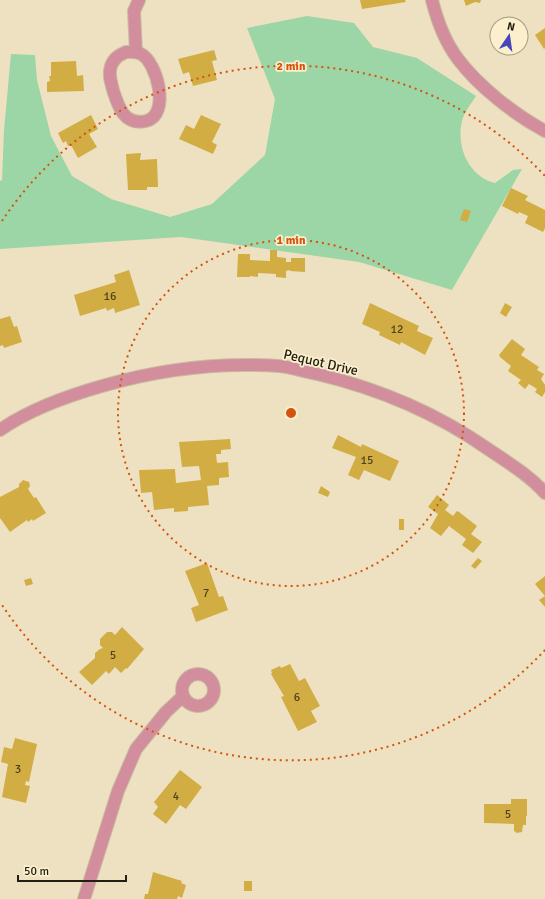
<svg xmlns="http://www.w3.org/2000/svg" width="545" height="899" font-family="Signika,sans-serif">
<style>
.green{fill:#9cd6a6}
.building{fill:#d2ad44}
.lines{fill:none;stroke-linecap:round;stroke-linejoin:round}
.street-casing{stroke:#c9bea2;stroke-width:14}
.street{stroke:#d28e9c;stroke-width:12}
.ring{fill:none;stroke:#d4530d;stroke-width:2;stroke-dasharray:2 4}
.labels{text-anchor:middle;stroke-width:3.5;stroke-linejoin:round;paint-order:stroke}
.number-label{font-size:12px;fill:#4e421e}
.street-label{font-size:14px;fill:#221e12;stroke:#fbefce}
.centre{fill:#d4530d;stroke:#fbefce;stroke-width:2}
.ring-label{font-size:12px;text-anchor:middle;font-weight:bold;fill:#d4530d;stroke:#fbefce;stroke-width:3.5;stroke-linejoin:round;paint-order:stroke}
</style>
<rect width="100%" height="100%" fill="#eee1c1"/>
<path class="green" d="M307,16L354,23L373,47L417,58L476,96C472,103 464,112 462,121C456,146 468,176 495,183L513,170L522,169L452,290L359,262L181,237L0,249V181L2,180L4,130L11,54L35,55L37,80L51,136L72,176L111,199L170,217L212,204L265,155L275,99L247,28Z"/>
<g class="building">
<polygon points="360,0 405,0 406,2 362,9"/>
<polygon points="464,0 481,0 480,3 475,2 466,6"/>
<polygon points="545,28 545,48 544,49 535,35"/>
<polygon points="214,50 217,60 212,61 217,80 193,86 189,72 183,74 178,59"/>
<polygon points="76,61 77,76 83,75 84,91 47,92 47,82 50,81 49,76 51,76 51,62"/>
<polygon points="91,115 98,129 89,134 97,147 78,158 71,145 68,146 66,141 63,143 58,133"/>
<polygon points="201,115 221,124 212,142 217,145 213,154 179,139 186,125 194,129"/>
<polygon points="141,153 140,160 157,159 158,187 147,187 147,190 128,190 126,154"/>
<polygon points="511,188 528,196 525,200 545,210 545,228 543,232 525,223 528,216 519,212 518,214 502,206"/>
<polygon points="464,209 471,211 467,222 460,220"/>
<polygon points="270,250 277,250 277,257 286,258 286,262 291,262 291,258 305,258 305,272 290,271 290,270 286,271 286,278 276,277 276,274 258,273 258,277 250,276 250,277 237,277 238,254 250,254 250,260 270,261"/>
<polygon points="129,270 140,305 115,313 114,308 107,311 106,308 80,316 74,295 116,282 114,275"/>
<polygon points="370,303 419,326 417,331 433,338 425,355 401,342 400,345 379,335 380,332 362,324"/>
<polygon points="505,303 512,307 506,317 500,313"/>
<polygon points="10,316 14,327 17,326 22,342 4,348 3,345 0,346 0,319"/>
<polygon points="512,339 525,349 521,355 539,367 537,370 544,374 541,379 545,385 545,392 542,397 535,392 537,389 529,384 525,389 518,383 521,380 508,371 511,366 500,357 499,355"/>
<polygon points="338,435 361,447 362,444 399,461 390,481 364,470 359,480 348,475 356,457 332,448"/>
<polygon points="230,439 231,449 221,450 221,454 216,454 217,463 228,462 229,477 219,478 219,485 207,486 209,505 188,507 188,511 174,512 174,508 154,510 152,492 141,493 139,470 175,469 176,483 201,480 199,466 182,467 179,442"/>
<polygon points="23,480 29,482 30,486 28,489 34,498 36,497 46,513 33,521 32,519 28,522 27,520 10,532 0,518 0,497 19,487 19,484"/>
<polygon points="321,486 330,492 328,497 318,493"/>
<polygon points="437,495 449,505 445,510 453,516 457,511 459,512 477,526 471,534 482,542 473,553 462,545 466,539 449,526 441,536 430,528 438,514 428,507"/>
<rect x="399" y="519" width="5" height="11"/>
<polygon points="478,558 482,561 475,569 471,566"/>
<polygon points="207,563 219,597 223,596 228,610 196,622 191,608 199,605 185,571"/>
<polygon points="545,576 545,607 539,600 545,596 535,584"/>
<polygon points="31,578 33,584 26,586 24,580"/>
<polygon points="122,627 144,649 127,669 126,668 121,673 115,667 109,674 106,671 92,685 79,672 95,658 95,653 100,649 103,648 100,645 100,639 107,632 112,632 115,635"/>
<polygon points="290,664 299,681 305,678 320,706 311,711 317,722 298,731 281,697 284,696 271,674 272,673 271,670 280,666 281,668"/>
<polygon points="15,738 37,744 29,782 26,781 25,785 30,786 26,803 2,797 8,764 1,762 4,747 12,749"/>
<polygon points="180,770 202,787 186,809 180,805 166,824 153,814 158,807 154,802"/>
<polygon points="511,799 527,799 527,816 526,816 526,825 523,825 522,832 517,833 514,831 514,824 484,823 484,804 511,804"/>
<polygon points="153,872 182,881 181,883 186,885 182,898 178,896 177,899 144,899 145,894 148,894"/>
<rect x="244" y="881" width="8" height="10"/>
</g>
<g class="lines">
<defs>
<g id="street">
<path d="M432,0C437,20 445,42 458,59C478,86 515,115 545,131"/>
<path d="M126,52C131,52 136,51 141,54C157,62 171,115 146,121C124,126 118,106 113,90C111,82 108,74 111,66C114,58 119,55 126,52Z"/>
<polyline points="136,52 134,11 139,0"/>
<path d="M0,430C30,409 67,396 102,386C160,369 219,362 279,366C291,367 305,372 317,374C380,389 435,412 488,449C507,462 529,475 545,493"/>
<circle cx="198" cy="690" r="16"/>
<polyline points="84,899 118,791 136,749 166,712 183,696"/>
</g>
</defs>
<use href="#street" class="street-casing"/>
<use href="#street" class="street"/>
</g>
<g class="ring">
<circle cx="291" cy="413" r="173"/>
<path d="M545 650A347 347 0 0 1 2 605M2 221A347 347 0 0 1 545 176"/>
</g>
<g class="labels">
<g class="number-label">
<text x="110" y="300">16</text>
<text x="397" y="333">12</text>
<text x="367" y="464">15</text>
<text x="206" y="597">7</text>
<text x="113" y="659">5</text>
<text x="297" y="701">6</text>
<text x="18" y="773">3</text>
<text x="176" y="800">4</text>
<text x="508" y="818">5</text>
</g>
<g class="street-label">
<text transform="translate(321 362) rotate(13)" y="5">Pequot Drive</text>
</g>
</g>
<circle cx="291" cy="413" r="6" class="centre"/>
<g class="ring-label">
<text x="291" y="70">2 min</text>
<text x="291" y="244">1 min</text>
</g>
<g transform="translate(509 36) rotate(13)"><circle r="19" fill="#fbefce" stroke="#a49b83"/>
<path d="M0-3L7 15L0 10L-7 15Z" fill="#4945bb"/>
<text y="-6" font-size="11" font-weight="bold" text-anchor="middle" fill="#221e12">N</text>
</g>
<path d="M18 875v6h108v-6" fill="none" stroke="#221e12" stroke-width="2"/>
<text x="24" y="875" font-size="12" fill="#221e12" stroke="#fbefce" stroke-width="3" paint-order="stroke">50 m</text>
</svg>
